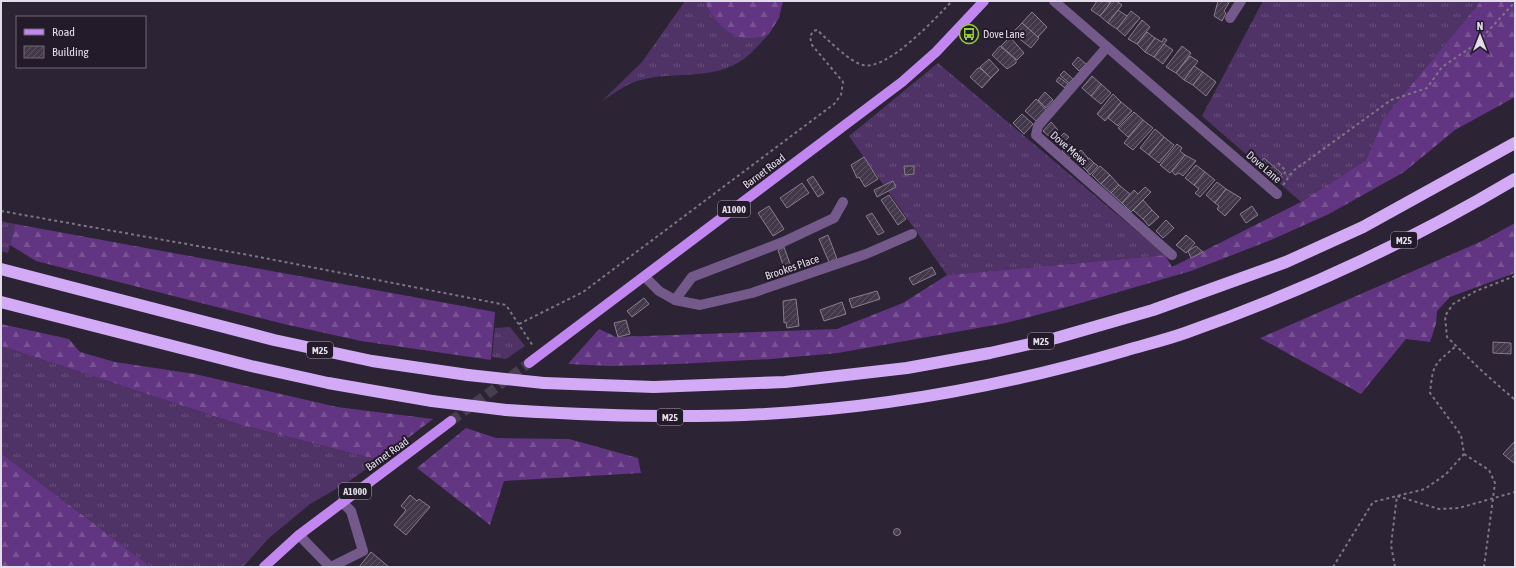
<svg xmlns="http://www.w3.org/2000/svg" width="1516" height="568" font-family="'Asap Condensed',sans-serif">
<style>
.grass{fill:url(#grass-tufts)}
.forest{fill:url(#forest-firs)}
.building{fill:url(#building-hatch);stroke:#877d91}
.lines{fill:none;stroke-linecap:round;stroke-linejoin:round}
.major-tunnel{stroke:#473f4f;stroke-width:10;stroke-dasharray:10 5;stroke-linecap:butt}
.path{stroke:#7d7584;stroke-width:2;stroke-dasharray:3 3;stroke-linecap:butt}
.minor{stroke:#74598b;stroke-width:10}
.major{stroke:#c286f0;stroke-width:10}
.highway{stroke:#d3aaf5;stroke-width:12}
.highway-bridge{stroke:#d3aaf5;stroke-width:12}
.labels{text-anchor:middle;stroke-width:4;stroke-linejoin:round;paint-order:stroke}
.shield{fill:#231a2a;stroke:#a9a2b0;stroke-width:1}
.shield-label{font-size:10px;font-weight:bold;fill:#e3dde9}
.poi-label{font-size:11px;fill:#e3dde9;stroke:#231a2a;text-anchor:start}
.street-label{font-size:11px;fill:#e3dde9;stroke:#231a2a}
</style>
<defs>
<pattern id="grass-tufts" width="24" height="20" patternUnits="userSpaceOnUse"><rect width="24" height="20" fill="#503366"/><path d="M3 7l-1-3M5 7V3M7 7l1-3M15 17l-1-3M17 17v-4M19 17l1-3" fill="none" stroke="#69507c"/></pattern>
<pattern id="forest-firs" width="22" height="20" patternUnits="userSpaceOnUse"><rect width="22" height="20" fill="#613581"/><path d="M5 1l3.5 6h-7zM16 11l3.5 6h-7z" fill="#785293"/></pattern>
<pattern id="building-hatch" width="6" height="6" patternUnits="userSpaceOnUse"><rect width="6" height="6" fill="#42384a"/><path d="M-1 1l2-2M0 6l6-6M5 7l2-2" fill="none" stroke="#5d5464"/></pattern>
</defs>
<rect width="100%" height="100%" fill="#2c2334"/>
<g class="grass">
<path d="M685,1H705C711,20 731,42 754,38C759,38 764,35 769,34C761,42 754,51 745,58C715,82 672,70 637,81C625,85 613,94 602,101L642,62Z"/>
<polygon points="1263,1 1481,1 1383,119 1366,160 1301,202 1202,116"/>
<polygon points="938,63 1165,255 947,275 849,136"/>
<polygon points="1,221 15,224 8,253 1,251"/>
<polygon points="510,327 525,346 506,359 492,357 495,328"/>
<polygon points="1,346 241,425 379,460 348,482 310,504 269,538 243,567 151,567 1,453"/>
</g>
<g class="forest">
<path d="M705,1H783L779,18L769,34C764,35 759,38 754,38C731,42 711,20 705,1Z"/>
<polygon points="1481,1 1515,1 1515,97 1455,130 1404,172 1329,214 1271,240 1191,271 1067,307 1006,323 838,353 771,359 677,364 610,366 568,364 599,329 616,337 837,329 903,303 947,275 1165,255 1172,267 1301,202 1366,160 1383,119"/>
<polygon points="1515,223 1515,273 1450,297 1437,311 1436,324 1430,342 1406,339 1361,394 1260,338 1482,241"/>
<polygon points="15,224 495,312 491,360 361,341 284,324 36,261 10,245"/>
<polygon points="1,324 69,339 80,352 115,362 195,374 337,407 433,419 379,460 241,425 1,346"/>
<polygon points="466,428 496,438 569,439 638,458 641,473 504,481 490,525 417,468"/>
<polygon points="1,453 151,567 1,567"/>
</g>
<g class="building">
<polygon points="1097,1 1107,1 1110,3 1100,16 1091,10"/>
<polygon points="1112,1 1116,1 1122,5 1108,23 1100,16"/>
<polygon points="1218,1 1230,1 1224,11 1226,13 1222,21 1214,16"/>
<polygon points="1118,10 1127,16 1117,29 1108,23"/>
<polygon points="1131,11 1140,18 1125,36 1117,29"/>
<polygon points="1032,12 1047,27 1038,37 1022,23"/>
<polygon points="1142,20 1150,27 1137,44 1128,39"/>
<polygon points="1022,23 1039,38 1031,48 1012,33"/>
<polygon points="1147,32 1155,38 1145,52 1137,44"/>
<polygon points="1010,37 1024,53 1017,60 1001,46"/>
<polygon points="1155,38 1162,42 1164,38 1167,40 1154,57 1145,52"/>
<polygon points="1164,44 1173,50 1163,64 1154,57"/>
<polygon points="1000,46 1016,60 1016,63 1007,69 992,55"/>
<polygon points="1182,46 1191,53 1176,73 1166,67"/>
<polygon points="1190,56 1198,61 1184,80 1176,73"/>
<polygon points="1078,57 1086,64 1079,71 1072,64"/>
<polygon points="989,59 999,70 991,78 980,67"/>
<polygon points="1194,66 1203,72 1193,85 1184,80"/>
<polygon points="978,68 980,68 991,78 982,88 970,77"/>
<polygon points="1064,71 1073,79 1069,83 1060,75"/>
<polygon points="1203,72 1216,82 1206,96 1193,85"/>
<polygon points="1092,76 1101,84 1091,96 1082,88"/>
<polygon points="1059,77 1068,84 1065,88 1056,81"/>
<polygon points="1101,84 1111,93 1101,104 1091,96"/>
<polygon points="1045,92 1053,100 1046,108 1038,100"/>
<polygon points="1113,94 1121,102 1105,121 1097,114"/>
<polygon points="1036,99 1046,110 1036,121 1025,111"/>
<polygon points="1121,102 1132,111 1118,126 1108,118"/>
<polygon points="1134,112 1143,120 1128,137 1118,128"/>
<polygon points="1022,114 1033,124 1024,134 1013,123"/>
<polygon points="1143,120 1153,128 1133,150 1124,143"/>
<polygon points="1051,122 1058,130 1051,138 1043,131"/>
<polygon points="1155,129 1164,137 1149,155 1140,148"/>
<polygon points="1064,133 1069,137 1059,146 1055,142"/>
<polygon points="1164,137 1174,145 1159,163 1149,155"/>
<polygon points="1070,144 1077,151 1069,158 1062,151"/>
<polygon points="1177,144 1182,148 1180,151 1185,155 1170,173 1160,165"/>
<polygon points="1081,150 1088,158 1081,166 1073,158"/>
<polygon points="1185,155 1196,161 1183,176 1179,173 1175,175 1172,171"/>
<polygon points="864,157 878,179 865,187 859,177 857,178 851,165"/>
<polygon points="1089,158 1094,163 1087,171 1082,166"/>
<polygon points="1264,158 1282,174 1277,180 1259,164"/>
<polygon points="1094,163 1098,166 1090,175 1087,171"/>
<polygon points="1196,165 1205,172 1194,185 1185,178"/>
<polygon points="904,166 914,166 914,174 905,175"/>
<polygon points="1100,166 1110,175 1101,184 1092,175"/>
<polygon points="1205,172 1215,180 1200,197 1195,193 1199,189 1194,185"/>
<polygon points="1110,175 1119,185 1111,193 1101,184"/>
<polygon points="813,176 824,193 818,197 807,180"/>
<polygon points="893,181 896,187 877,197 874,190"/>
<polygon points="1217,182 1226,189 1215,203 1206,195"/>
<polygon points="802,183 809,193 787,208 780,198"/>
<polygon points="1119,185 1130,194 1122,203 1111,193"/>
<polygon points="1145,187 1151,192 1131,212 1122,203 1134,190 1138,194"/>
<polygon points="1226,189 1241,198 1225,216 1217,209 1219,206 1215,203"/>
<polygon points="889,195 906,219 898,225 881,200"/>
<polygon points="1143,200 1152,210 1143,219 1133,210"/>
<polygon points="769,206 784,229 773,236 758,213"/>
<polygon points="1252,206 1258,215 1246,223 1240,214"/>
<polygon points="1152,210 1159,217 1149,226 1143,219"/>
<polygon points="872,213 884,232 878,235 866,216"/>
<polygon points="1166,220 1174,228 1163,238 1156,231"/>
<polygon points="828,235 837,259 829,262 819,239"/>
<polygon points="1186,235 1195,243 1186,253 1176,245"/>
<polygon points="1196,246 1203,252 1191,258 1188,251"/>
<polygon points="784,247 793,272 786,274 778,250"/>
<polygon points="932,267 936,274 913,285 909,278"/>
<polygon points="877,291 880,299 852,308 849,299"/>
<polygon points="644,298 649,304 632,317 627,311"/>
<polygon points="796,299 799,326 787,328 786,322 784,323 783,301"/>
<polygon points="842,302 846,314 824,321 820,310"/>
<polygon points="626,320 630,334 618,337 614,323"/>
<polygon points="1493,342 1511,343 1511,354 1493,353"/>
<polygon points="1515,441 1515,464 1503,454"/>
<polygon points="410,495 417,501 419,499 430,507 406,535 394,525 406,510 401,506"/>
<circle cx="897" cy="532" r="3.5"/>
<polygon points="371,552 389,567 359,567"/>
</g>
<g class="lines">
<polyline class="major-tunnel" points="451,421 529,363"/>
<g class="path">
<polyline points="1278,163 1286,171 1279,181"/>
<polyline points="1283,185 1293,171 1391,100 1427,88 1442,67 1476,44 1515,2"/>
<polyline points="1,211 254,256 506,305 533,346"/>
<polyline points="1515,276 1476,291 1453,304 1445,316 1447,337 1483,372 1515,400"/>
<path d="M519,324L583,292L834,104L841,95L843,82L812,45L810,37L813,31L817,30C827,39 851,63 863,65C887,71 936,18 952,1"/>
<polyline points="1464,454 1489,470 1495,483 1484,567"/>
<path d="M1333,567L1373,502L1425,489L1446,474L1464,454L1461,435L1430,393C1433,363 1434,365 1456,346"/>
<polyline points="1395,567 1391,545 1397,496 1439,509 1459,508 1515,492"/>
</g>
<g class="minor">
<polyline points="1054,1 1277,194"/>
<polyline points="1230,18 1241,1"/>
<polyline points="1107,47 1038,126 1036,135 1172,255"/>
<polyline points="645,277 659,291 675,300 700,305 752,293 866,254 912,234"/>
<polyline points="675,300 692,277 783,242 834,218 843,202"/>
<polyline points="299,535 330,567"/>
<polyline points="331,567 363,551 351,511 342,502"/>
</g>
<g class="major">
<polyline points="529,363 902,82 936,52 984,1"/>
<polyline points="264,567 299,535 451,421"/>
</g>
<g class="highway">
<polyline points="1,269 274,340 372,361 468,375"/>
<polyline points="1,302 251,366 328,383 432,401"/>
<polyline points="544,383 654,387 785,382 907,368 990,353 1056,338 1153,310 1286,262 1363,227 1515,143"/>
<path d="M506,410C585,415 664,418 744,415C872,410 1001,387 1124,351C1144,345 1165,340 1185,333C1299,293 1411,241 1515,179"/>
</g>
<g class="highway-bridge">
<polyline points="468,375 544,383"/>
<polyline points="432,401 506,410"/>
</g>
</g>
<defs>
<symbol id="bus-ring" viewBox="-11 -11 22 22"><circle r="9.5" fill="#231a2a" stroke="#93cc3d" stroke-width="1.5"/><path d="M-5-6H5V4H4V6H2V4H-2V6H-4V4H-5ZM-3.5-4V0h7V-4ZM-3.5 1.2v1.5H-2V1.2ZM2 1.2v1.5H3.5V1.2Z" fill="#93cc3d"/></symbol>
</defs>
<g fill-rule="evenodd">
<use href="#bus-ring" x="958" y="23" width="22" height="22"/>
</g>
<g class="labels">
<g class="shield">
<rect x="718" y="201" width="32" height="16" rx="3"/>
<rect x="1391" y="232" width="26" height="16" rx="3"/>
<rect x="1028" y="333" width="26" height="16" rx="3"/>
<rect x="307" y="342" width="26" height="16" rx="3"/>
<rect x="657" y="409" width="26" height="16" rx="3"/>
<rect x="339" y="483" width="32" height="16" rx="3"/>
</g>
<g class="shield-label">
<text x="734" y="213">A1000</text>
<text x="1404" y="244">M25</text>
<text x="1041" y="345">M25</text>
<text x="320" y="354">M25</text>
<text x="670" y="421">M25</text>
<text x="355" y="495">A1000</text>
</g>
<g class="poi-label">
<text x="983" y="38">Dove Lane</text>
</g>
<g class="street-label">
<text transform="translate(1069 148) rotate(41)" y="4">Dove Mews</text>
<text transform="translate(1264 167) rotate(41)" y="4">Dove Lane</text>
<text transform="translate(764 171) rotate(-37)" y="4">Barnet Road</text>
<text transform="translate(792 267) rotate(-19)" y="4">Brookes Place</text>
<text transform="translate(387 454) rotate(-35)" y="4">Barnet Road</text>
</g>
</g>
<rect width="1516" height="568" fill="none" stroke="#e3dde9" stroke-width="4"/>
<rect x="16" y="16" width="130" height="52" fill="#231a2a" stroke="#706876"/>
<rect x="24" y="29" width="20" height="6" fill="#c286f0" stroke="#706876"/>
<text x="52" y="36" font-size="12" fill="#e3dde9">Road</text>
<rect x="24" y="46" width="20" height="12" fill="url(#building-hatch)" stroke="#706876"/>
<text x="52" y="56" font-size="12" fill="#e3dde9">Building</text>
<g transform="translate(1480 36)" stroke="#231a2a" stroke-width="3" paint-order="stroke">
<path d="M0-3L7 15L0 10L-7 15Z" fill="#e3dde9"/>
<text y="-6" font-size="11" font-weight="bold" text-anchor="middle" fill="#e3dde9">N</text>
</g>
</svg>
